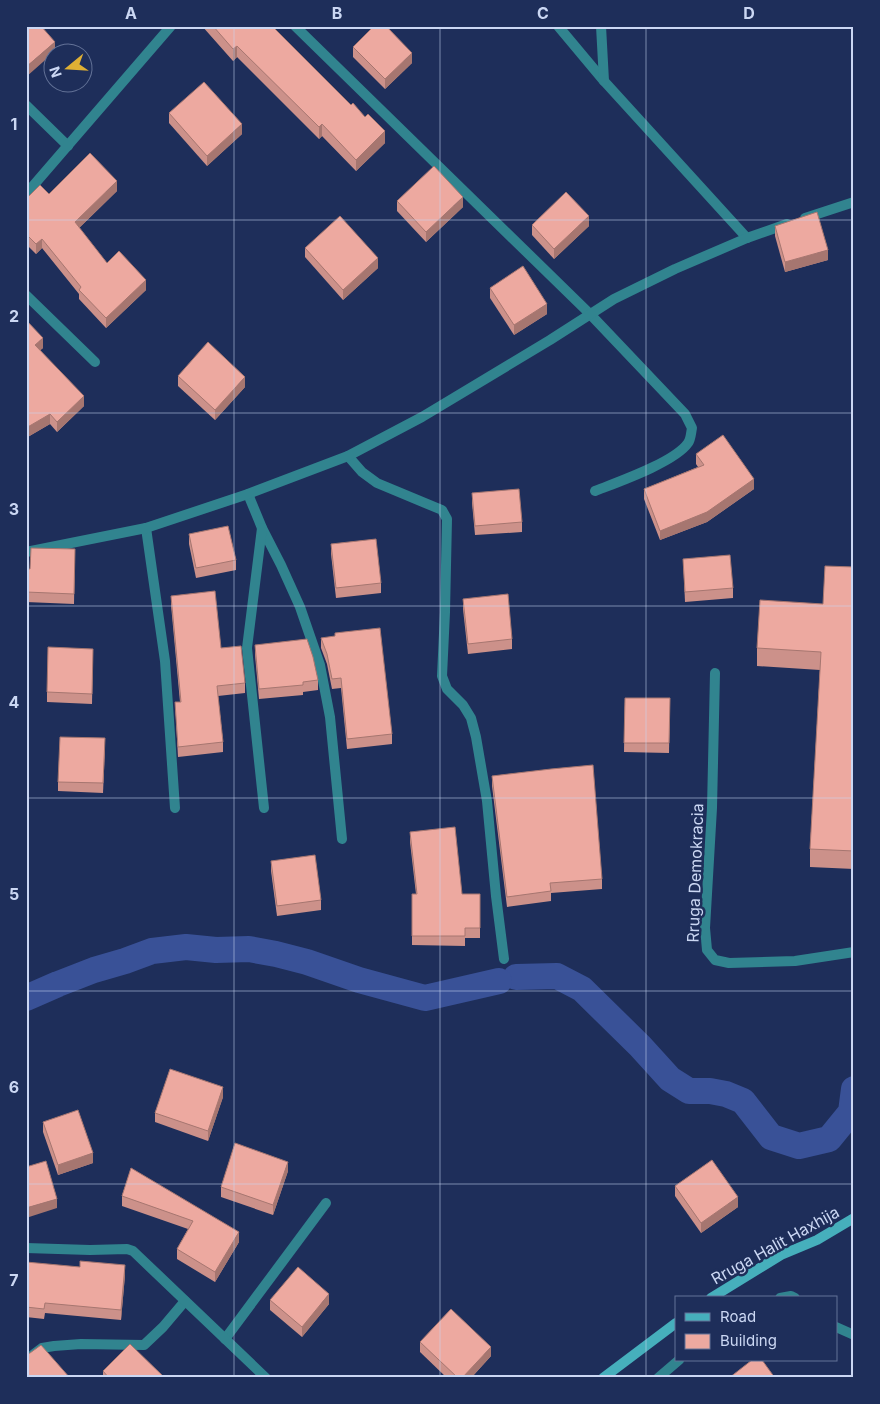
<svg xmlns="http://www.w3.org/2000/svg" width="880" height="1404" font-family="Inter,sans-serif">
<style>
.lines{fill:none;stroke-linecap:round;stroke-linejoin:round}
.canal{stroke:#395197;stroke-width:26}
.lane{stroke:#31848f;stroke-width:10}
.street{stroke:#31848f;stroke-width:10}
.secondary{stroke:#46afbc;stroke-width:10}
.wall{fill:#cc918a}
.shaded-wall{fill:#a67670}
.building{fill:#eda9a0;stroke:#a67670}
.grid{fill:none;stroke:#cbd7f3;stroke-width:1;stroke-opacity:0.55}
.labels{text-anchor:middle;stroke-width:5;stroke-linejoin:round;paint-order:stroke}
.street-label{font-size:16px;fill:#cbd7f3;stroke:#1e2e5a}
.neatline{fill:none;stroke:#cbd7f3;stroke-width:2}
.grid-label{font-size:16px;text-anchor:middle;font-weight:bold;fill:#cbd7f3}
</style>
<rect width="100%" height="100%" fill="#1e2e5a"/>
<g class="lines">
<g class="canal">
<polyline points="516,977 557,976 582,989 640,1046 670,1079 689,1091 710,1091 726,1094 743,1101 771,1137 799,1146 829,1139 851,1112 854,1089"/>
<polyline points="26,998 58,984 94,970 125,961 152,951 186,947 216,950 249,949 276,954 307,962 359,980 425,998 499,981"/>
</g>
<g class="lane">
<polyline points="295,26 590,314"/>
<polyline points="26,105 68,146"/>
<polyline points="225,1339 326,1203"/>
<polyline points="26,1360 42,1348 54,1346 81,1344 144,1345 163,1327 185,1301"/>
</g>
<g class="street">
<polyline points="558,26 604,81 747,238"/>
<polyline points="601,26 604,81"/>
<polyline points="26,194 171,26"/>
<polyline points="805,218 854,202"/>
<polyline points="26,295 95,362"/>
<path d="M590,314L685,414L692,428C691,432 691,439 688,443C675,462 618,482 595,491"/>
<polyline points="348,456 362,472 377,483 442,510 447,519 445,612 442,676 447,689 463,705 471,718 476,737 487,801 496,896 504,959"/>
<polyline points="248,494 262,528 281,565 300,607 320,665 330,717 342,839"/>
<polyline points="146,528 165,661 175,808"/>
<polyline points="262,528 247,648 264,808"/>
<polyline points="26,552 146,528 248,494 348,456 422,417 550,340 614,299 675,269 747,238 787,224"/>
<polyline points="715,673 712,808 705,928 707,950 715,960 729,963 795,961 854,952"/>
<polyline points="26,1248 90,1250 127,1249 133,1251 266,1378"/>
<polyline points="780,1298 791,1296 795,1298"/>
<polyline points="836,1327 854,1335"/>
<polyline points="658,1378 679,1360"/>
</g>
<g class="secondary">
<polyline points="711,1298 781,1255 817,1240 854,1218"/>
<polyline points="603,1378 676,1323"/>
</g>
</g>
<g class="wall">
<polygon points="202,26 276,26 274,28 385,143 356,171 322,136 319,139 237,57 233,61"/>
<polygon points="353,47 412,63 385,89 353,57"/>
<polygon points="169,113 242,134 207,166 169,123"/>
<polygon points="117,191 79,228 107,263 146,290 106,328 79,299 79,294 42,248 36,254 26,244 26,199"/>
<polygon points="397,201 463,207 426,242 397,211"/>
<polygon points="532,225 589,226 554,259 532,235"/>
<polygon points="775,226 828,260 785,272 775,236"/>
<polygon points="305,248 378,268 343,300 305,257"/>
<polygon points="490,288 547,314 514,335 490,298"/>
<polygon points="26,320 43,348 40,350 84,406 57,432 50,424 26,438"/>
<polygon points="178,376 245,387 215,420 178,386"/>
<polygon points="696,454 754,489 707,522 660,540 644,499 644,489 698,467 696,464"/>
<polygon points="472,493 522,522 522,532 475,535 472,503"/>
<polygon points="189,534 236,560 236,570 196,578 189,544"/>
<polygon points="331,544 381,583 381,593 336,598 331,554"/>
<polygon points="75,549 74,604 26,602 26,569 30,569"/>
<polygon points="683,559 733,588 733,598 685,602"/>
<polygon points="854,567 854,869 810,867 810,849 820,670 757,666 757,648 823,604"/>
<polygon points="171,596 221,648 245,683 245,693 218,696 223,742 223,752 178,757 175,702 180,702 171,605"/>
<polygon points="463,599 512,639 512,649 468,654 463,609"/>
<polygon points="321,638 392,734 392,744 347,749 341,688 332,689 327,664 321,648"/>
<polygon points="255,645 318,680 318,690 303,692 303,695 259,699 255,655"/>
<polygon points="93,649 92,704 47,702 47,692"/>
<polygon points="625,698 670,698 669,753 624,752"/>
<polygon points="105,748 103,793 58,791 58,782"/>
<polygon points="492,776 602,879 602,889 551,893 551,901 507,907 492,786"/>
<polygon points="410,832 462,894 480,894 480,938 465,938 465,946 412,945 412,894 416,894 410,842"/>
<polygon points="271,861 321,900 321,910 277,916 271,871"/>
<polygon points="223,1097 208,1141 155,1122 155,1113"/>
<polygon points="43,1122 93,1163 58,1175 43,1132"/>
<polygon points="131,1168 239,1242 215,1282 177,1259 177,1249 188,1229 122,1206 122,1196"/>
<polygon points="288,1171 273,1215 221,1197 221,1187"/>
<polygon points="675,1186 738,1207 701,1233 675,1196"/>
<polygon points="26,1262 125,1275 121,1320 45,1313 44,1319 26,1317"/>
<polygon points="270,1300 329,1304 302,1337 270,1310"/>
<polygon points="420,1342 491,1356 471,1378 447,1378 420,1352"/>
<polygon points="103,1371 165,1378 103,1378"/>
</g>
<g class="shaded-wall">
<polygon points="55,42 55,52 52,52 52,54 26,77 26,67"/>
<polygon points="237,46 237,57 233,61 233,49"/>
<polygon points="412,53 412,63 385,89 385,79"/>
<polygon points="242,124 242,134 207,166 207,156"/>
<polygon points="322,124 322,136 319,139 319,127"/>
<polygon points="385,131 385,143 356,171 356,160"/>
<polygon points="117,181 117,191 75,232 75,222"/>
<polygon points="463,197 463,207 426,242 426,232"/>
<polygon points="589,216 589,226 554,259 554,249"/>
<polygon points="42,239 42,248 36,254 36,244"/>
<polygon points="828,250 828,260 785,272 785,262"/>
<polygon points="378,258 378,268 343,300 343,290"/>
<polygon points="146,280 146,290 106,328 106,318"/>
<polygon points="547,304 547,314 514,335 514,325"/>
<polygon points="43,338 43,348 35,355 35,345"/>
<polygon points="245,377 245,387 215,420 215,410"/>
<polygon points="84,396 84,406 57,432 57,422"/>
<polygon points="50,414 50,424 26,438 26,428"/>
<polygon points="754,479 754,489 707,522 660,540 660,531"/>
<polygon points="223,1087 223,1097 208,1141 208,1131"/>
<polygon points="93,1153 93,1163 58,1175 58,1165"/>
<polygon points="288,1162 288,1171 273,1215 273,1205"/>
<polygon points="738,1197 738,1207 701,1233 701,1223"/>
<polygon points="57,1199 57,1208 26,1218 26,1208"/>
<polygon points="239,1232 239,1242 215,1282 215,1272"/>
<polygon points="125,1265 125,1275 121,1320 121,1310"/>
<polygon points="329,1294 329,1304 302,1337 302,1327"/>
<polygon points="491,1347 491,1356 471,1378 462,1378"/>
</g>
<g class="building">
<polygon points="26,26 41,26 55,42 26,67"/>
<polygon points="213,26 272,26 351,105 353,103 365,117 368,114 385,131 356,160 322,124 319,127 237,46 233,49"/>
<polygon points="374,26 386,26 412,53 385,79 353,47"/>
<polygon points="204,82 242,124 207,156 169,113"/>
<polygon points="90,153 117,181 75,222 107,263 119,251 146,280 106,318 79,290 81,287 42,239 36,244 26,234 26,199 40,185 49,194"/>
<polygon points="434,166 463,197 426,232 397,201"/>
<polygon points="566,192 589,216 554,249 532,225"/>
<polygon points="817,212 828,250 785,262 775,226"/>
<polygon points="340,216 378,258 343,290 305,248"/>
<polygon points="523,266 547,304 514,325 490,288"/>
<polygon points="26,320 43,338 35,345 84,396 57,422 50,414 26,428"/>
<polygon points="208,342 245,377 215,410 178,376"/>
<polygon points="723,435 754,479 707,512 660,531 644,489 704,465 696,454"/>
<polygon points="519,489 522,522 475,526 472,493"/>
<polygon points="228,526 236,560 196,568 189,534"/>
<polygon points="376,539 381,583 336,588 331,544"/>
<polygon points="31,548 75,549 74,594 26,592 26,569 30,569"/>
<polygon points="730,555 733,588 685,592 683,559"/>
<polygon points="825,566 854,567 854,851 810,849 821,652 757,648 760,600 823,604"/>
<polygon points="215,591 221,648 241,646 245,683 217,686 223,742 178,747 175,702 181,702 171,596"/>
<polygon points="508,594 512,639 468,644 463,599"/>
<polygon points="380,628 392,734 347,739 341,678 332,679 327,654 321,638 335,636 335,633"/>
<polygon points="307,639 313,657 318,680 303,682 303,685 259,689 255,645"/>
<polygon points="48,647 93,649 92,694 47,692"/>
<polygon points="625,698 670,698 669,743 624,743"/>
<polygon points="60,737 105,738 103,783 58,782"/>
<polygon points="593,765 602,879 550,883 551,891 507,897 492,776 551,769"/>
<polygon points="455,827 462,894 480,894 480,928 465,928 465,936 412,936 412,894 417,894 410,832"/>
<polygon points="315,855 321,900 277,906 271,861"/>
<polygon points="170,1069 223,1087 208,1131 155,1113"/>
<polygon points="78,1110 93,1153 58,1165 43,1122"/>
<polygon points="235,1143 288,1162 273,1205 221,1187"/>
<polygon points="712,1160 738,1197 701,1223 675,1186"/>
<polygon points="46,1161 57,1199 26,1208 26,1167"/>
<polygon points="131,1168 239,1232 215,1272 177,1249 193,1221 122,1196"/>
<polygon points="80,1261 125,1265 121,1310 45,1303 44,1309 26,1307 26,1262 80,1267"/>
<polygon points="298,1267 329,1294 302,1327 270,1300"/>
<polygon points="451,1309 491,1347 462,1378 458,1378 420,1342"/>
<polygon points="130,1344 165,1378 109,1378 103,1371"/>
<polygon points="41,1345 70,1378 26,1378 26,1354 30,1353"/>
<polygon points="752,1360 762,1360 775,1378 729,1378"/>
</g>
<path class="grid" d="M234,26V1378M440,26V1378M646,26V1378M26,220H854M26,413H854M26,606H854M26,798H854M26,991H854M26,1184H854"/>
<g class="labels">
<g class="street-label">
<text transform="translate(695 873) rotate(-88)" y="6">Rruga Demokracia</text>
<text transform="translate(775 1245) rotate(-29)" y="6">Rruga Halit Haxhija</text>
</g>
</g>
<rect width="880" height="1404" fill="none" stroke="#1e2e5a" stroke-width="55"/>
<rect x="675" y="1296" width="162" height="65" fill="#1e2e5a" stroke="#637297"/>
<rect x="685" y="1313" width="25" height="8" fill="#46afbc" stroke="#637297"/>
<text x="720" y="1322" font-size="15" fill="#cbd7f3">Road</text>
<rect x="685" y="1334" width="25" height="15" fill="#eda9a0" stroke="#637297"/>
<text x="720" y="1346" font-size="15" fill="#cbd7f3">Building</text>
<g transform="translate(68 68) rotate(252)"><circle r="24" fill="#1e2e5a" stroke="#637297"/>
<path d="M0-4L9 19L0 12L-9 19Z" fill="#dfb034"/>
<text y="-8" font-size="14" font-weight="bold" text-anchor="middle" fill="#cbd7f3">N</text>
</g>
<rect x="28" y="28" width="824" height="1348" class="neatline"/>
<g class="grid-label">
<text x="131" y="19">A</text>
<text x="337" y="19">B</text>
<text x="543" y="19">C</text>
<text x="749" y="19">D</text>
<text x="14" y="130">1</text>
<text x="14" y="322">2</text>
<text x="14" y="515">3</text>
<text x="14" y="708">4</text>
<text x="14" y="900">5</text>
<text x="14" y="1093">6</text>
<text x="14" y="1286">7</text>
</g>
</svg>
